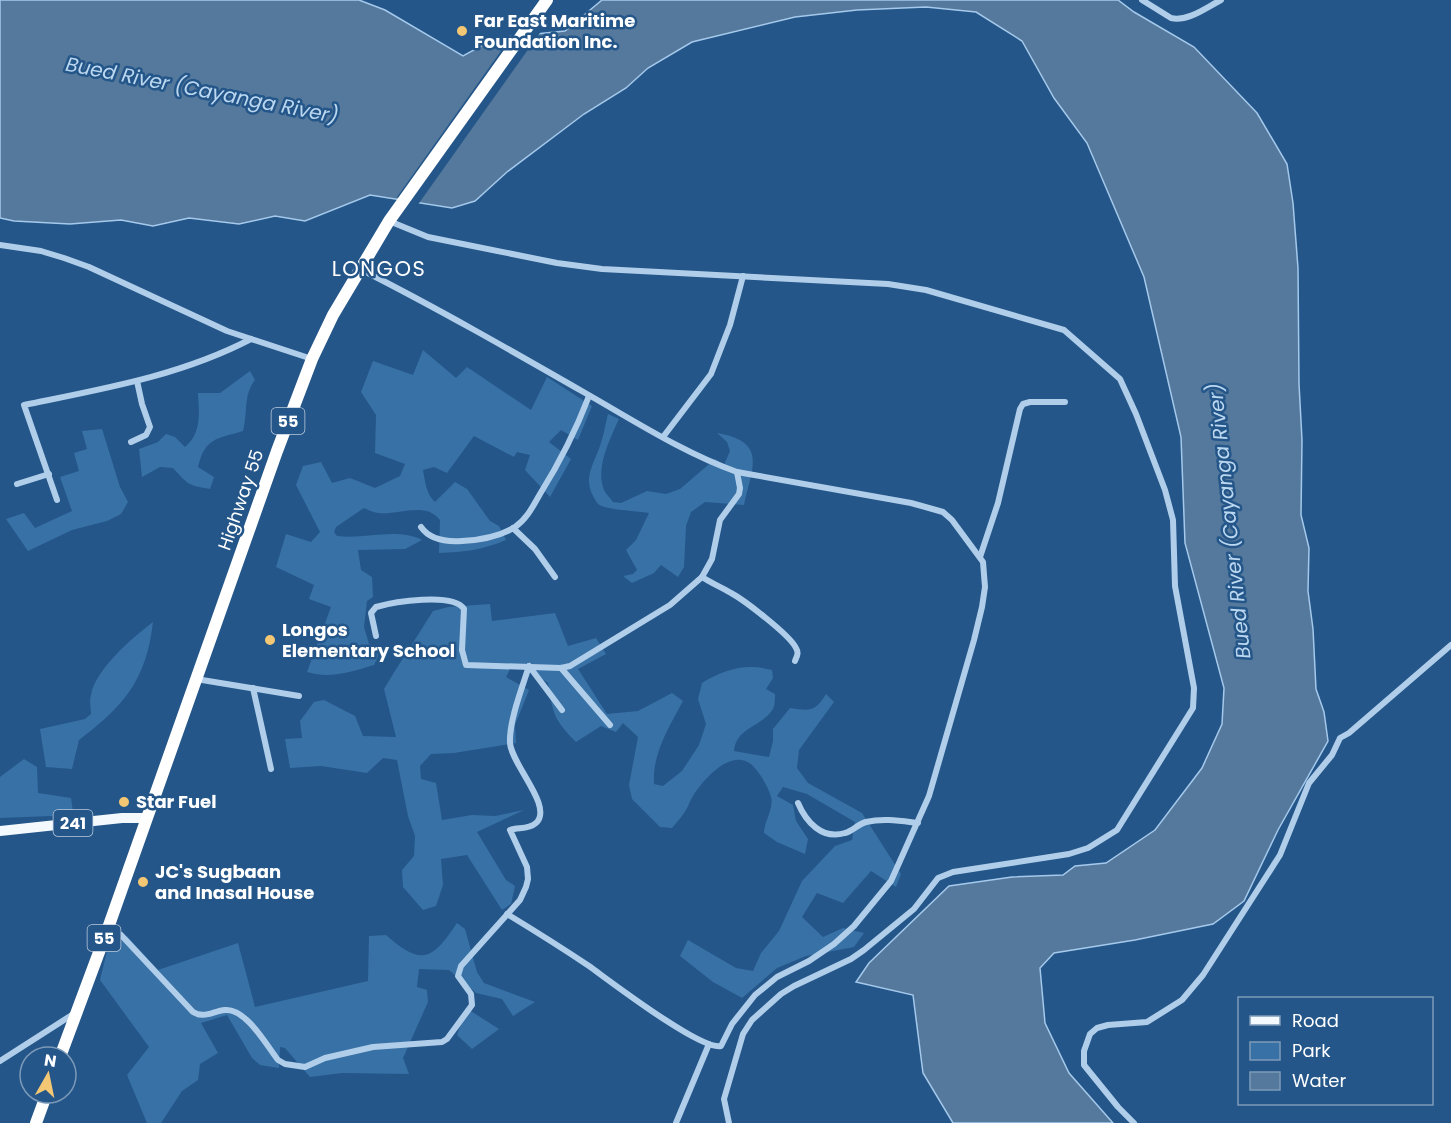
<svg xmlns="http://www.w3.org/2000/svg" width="1451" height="1123" font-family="Poppins,sans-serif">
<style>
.green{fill:#3871a6}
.water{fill:#55799c;stroke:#a4c9eb;stroke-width:1.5}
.pier{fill:#245689}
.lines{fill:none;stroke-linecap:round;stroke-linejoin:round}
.street{stroke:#b0ceea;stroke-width:6}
.primary{stroke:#f4f9fe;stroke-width:10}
.highway{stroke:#fff;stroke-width:12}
.poi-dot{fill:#f4c774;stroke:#245689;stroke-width:2}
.labels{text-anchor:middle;stroke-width:5;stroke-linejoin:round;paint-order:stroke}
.shield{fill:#245689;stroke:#bdccdc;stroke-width:1.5}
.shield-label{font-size:16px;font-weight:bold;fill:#fff}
.poi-label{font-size:18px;font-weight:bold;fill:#fff;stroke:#245689;text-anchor:start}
.street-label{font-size:18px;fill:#fff;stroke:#245689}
.water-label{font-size:20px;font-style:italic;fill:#bcd8f1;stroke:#245689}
.quarter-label{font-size:21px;letter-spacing:1.5px;fill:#fff;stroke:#245689}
</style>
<rect width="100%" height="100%" fill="#245689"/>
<g class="green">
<path d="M423,350L456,378L467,367L531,410L547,377L592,406L578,440L561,430L549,442L571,459L550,497L525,470L530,455L517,452L514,457L474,436L447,473L434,467L423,470C425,481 426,494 435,502L455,482L467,489L490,521L499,526L506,540C482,550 465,552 439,553L440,520C426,501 398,515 379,513C374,513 369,510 364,508L336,527L334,532L337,536C365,540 396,527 422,540L405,549L358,550L361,570L372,577L373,597L367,601L364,627L369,644L382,648L374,665C351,672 330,679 307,672L331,607L309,599L314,585L276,567L286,534L311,542L320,532L296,485L303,466L321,462L332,483L350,478L375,488L400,476L405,464L375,453L376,415L361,392L373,361L413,375Z"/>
<path d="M250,371L255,380C243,395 248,413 243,431C216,439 205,438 198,467L214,477L210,489C187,485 189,485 173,468L160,467L142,477L139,449L158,442L166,434L175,437L185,447C202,433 199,413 198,393H220Z"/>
<path d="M608,414L619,419C610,439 595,468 604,490C606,494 610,498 613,502L621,503L647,491L666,494L680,489L715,459L724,465L730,451L727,442L717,433C768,442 752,467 744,505L705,502L691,512L686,526L684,567L678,577L661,565L654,573L632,583L623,576L633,574L637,570L626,550L636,540L649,513C638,511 605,510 598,504C596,502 595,499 593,496C584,479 592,467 598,451C603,440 605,426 608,414Z"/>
<polygon points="102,429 120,487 128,502 121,514 107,521 72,530 28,551 6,519 24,513 35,528 72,511 60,477 79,471 74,453 87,449 82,431"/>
<path d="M490,604L492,621L555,613L568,646L596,638L606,654L578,669L607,714L638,711L672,693L683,701C669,727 652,754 654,784L663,786L682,771L699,745L706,724L698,699L702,683C725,669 746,663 772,670L773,678L766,689L775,694C775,698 775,705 773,709C762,727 736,727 734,751L769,757L773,741V729L790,708C810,711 815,712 826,694L834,702L799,750L797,768L808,783L862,813L901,874L896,887L871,871L843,903L817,893L802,917L823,937L843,928L864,933L854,947L806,956L777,968L742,998L713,982L680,956L688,940L736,968L753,971L761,953L779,931L802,881L835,846L852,840L855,822L807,794L783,787L777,796L793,805L796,821L808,839L805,854L777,842L764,833C764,821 774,809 771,797C768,786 760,773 752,765C731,747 703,780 693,796C689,802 688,808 684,813C681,818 676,823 672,828L660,827L632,799L629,785L638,737L623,723L616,732L601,726L576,742C554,720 553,714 548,683L526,668L510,669L506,677L529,690L515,725L516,743L454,753L431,754L420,766L421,779L436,783L442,820L472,815L495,816L524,810L477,832L506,880L515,886L511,904L502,910L467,855L441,859L443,885L436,906L423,910L403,887L402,870L414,856L415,836L408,816L397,760L383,758L367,773L321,766L290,768L285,739L302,738L300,721L314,702L324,700L355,716L363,736L396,737L384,689C400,662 417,637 433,611L448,607Z"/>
<path d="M153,622C146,680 125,705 79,740L72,769L46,767L40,729L85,719L91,714C91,707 89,701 91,695C95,670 133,637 153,622Z"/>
<polygon points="24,759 37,767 38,793 71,798 74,819 51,816 0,818 0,777"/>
<path d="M457,923L465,929L477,972L484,983L535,1002L513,1016L502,999L476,993L449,970L419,969L417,987L427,990L428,1002L403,1058L409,1074L342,1073L310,1077L285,1048L280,1047L279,1068L260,1065L252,1058L227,1015L201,1023L218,1053L200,1064L198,1080L182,1091L161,1123H147L127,1075L149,1047L100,980L109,943L116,946L127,936L158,970L238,943L255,1007L368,981L369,936L386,935C422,967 432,960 457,923Z"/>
<polygon points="466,1008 499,1029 472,1049 457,1035"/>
</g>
<polygon class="water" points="0,0 359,0 385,10 463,56 496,38 565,31 602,0 1118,0 1134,12 1194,47 1257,113 1287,164 1293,203 1298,268 1299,384 1302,440 1301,515 1309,548 1308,591 1313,629 1316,689 1324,712 1328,741 1278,830 1244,901 1213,924 1135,940 1054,953 1040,968 1045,1023 1069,1073 1113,1123 953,1123 923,1073 913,995 856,982 869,963 949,886 1012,877 1063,875 1075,866 1106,863 1155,830 1202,768 1222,724 1224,688 1185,543 1181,437 1144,277 1087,143 1054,98 1022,41 976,12 926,7 857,10 795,17 692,42 648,68 626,88 584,114 507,172 475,201 452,208 370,195 305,221 275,216 239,224 189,218 153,226 121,220 70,224 14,221 0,218"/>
<polygon class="pier" points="542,30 417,206 407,204 397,197 513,34"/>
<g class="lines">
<g class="street">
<path d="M1142,0L1171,18C1188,22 1207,7 1221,0"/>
<polyline points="389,221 428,237 557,263 602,269 888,284 926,290 1064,330 1120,379 1136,414 1165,490 1173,520 1175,586 1194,688 1193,708 1117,830 1088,848 1069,854 953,872 938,878 914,909 864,950 851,959 794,986 781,994 752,1020 743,1034 724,1099 729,1123"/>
<polyline points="0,245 41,251 64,258 89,267 227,331 312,359"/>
<path d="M360,269C437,308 512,351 587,394C636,422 684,453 737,472L911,503L943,512L952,520L983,562L985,587L982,607L974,640L929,796L891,881L854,926L834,944L809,961L777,977L755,995L732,1024L721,1046C701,1051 610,981 589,966C562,948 535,931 507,914"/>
<polyline points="663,437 711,374 730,325 743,276"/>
<polyline points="131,442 146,435 150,427 142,404 137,381"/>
<polyline points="17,484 49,474"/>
<path d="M57,500L24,405C102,389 180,376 251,339"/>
<path d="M421,527C430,540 447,542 462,541C481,540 499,537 515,527C527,519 533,506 540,494C560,462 576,430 589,396"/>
<polyline points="513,528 535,549 555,577"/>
<polyline points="980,557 998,503 1020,409 1023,404 1030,402 1065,402"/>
<path d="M702,577C711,583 721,587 731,593C744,600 790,635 796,648C799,653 797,656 795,661"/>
<path d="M376,636L371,613L376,607C393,602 453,592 464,609L462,650L466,665L561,668L570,666L670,605L702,577L712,559L720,520L739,494L740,488L737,472"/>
<polyline points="529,666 562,710"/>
<polyline points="561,668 610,725"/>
<polyline points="196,679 299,696"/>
<polyline points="253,688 271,769"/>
<path d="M798,803C806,822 822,840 845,833C853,831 858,824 866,822C884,818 901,821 918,823"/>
<path d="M108,928L121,935L193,1012C204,1019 213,1011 225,1010C246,1008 267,1046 278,1060L285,1064L305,1067L325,1058L373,1047L442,1042L447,1039L472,1005L471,994L458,976L461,966L520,900L526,887L528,879L527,867L510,830C518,827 528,830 536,823C554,807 511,764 510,743C509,721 522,688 529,666"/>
<polyline points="0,1061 75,1013"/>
<polyline points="676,1123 709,1044"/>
<polyline points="1134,1123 1118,1107 1084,1065 1084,1051 1090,1034 1097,1028 1108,1025 1147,1022 1182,1000 1203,975 1280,855 1309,783 1332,755 1340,738 1349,733 1451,645"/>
</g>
<polyline class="primary" points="0,831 122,818 147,818"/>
<g class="highway">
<polyline points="60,1057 108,928 277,451 312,359 333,315 389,221 547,0"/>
<polyline points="36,1123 47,1093"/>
</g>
</g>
<g class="poi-dot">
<circle cx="462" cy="31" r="6"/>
<circle cx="270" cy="640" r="6"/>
<circle cx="124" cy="802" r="6"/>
<circle cx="143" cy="882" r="6"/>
</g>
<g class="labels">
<g class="shield">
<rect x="271.5" y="408" width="33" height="26" rx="4.5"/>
<rect x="53.5" y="810" width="39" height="26" rx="4.5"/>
<rect x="87.5" y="925" width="33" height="26" rx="4.5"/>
</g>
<g class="shield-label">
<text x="288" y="427">55</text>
<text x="73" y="829">241</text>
<text x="104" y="944">55</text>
</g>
<g class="poi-label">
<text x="474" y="27">Far East Maritime<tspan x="474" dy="21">Foundation Inc.</tspan></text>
<text x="282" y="636">Longos<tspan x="282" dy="21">Elementary School</tspan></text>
<text x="136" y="808">Star Fuel</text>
<text x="155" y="878">JC's Sugbaan<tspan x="155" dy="21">and Inasal House</tspan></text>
</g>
<g class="street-label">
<text transform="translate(241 500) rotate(-71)" y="6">Highway 55</text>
</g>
<g class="water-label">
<text transform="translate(202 90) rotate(11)" y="7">Bued River (Cayanga River)</text>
<text transform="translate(1229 521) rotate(-96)" y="7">Bued River (Cayanga River)</text>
</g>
<g class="quarter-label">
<text x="379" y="276">LONGOS</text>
</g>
</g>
<rect x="1238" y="997" width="195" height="108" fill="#245689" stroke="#7c9ab8" stroke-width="1.5"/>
<rect x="1250" y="1016" width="30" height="9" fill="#f4f9fe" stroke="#7c9ab8" stroke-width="1.5"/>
<text x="1292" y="1027" font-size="18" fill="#ffffff">Road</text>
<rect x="1250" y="1042" width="30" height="18" fill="#3871a6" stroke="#7c9ab8" stroke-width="1.5"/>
<text x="1292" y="1057" font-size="18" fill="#ffffff">Park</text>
<rect x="1250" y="1072" width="30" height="18" fill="#55799c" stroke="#7c9ab8" stroke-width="1.5"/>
<text x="1292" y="1087" font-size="18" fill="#ffffff">Water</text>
<g transform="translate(48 1075) rotate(9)"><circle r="28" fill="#245689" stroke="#7c9ab8" stroke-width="1.5"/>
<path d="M0-4.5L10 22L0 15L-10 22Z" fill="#f4c774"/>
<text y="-9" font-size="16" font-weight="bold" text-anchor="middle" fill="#ffffff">N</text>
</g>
</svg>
